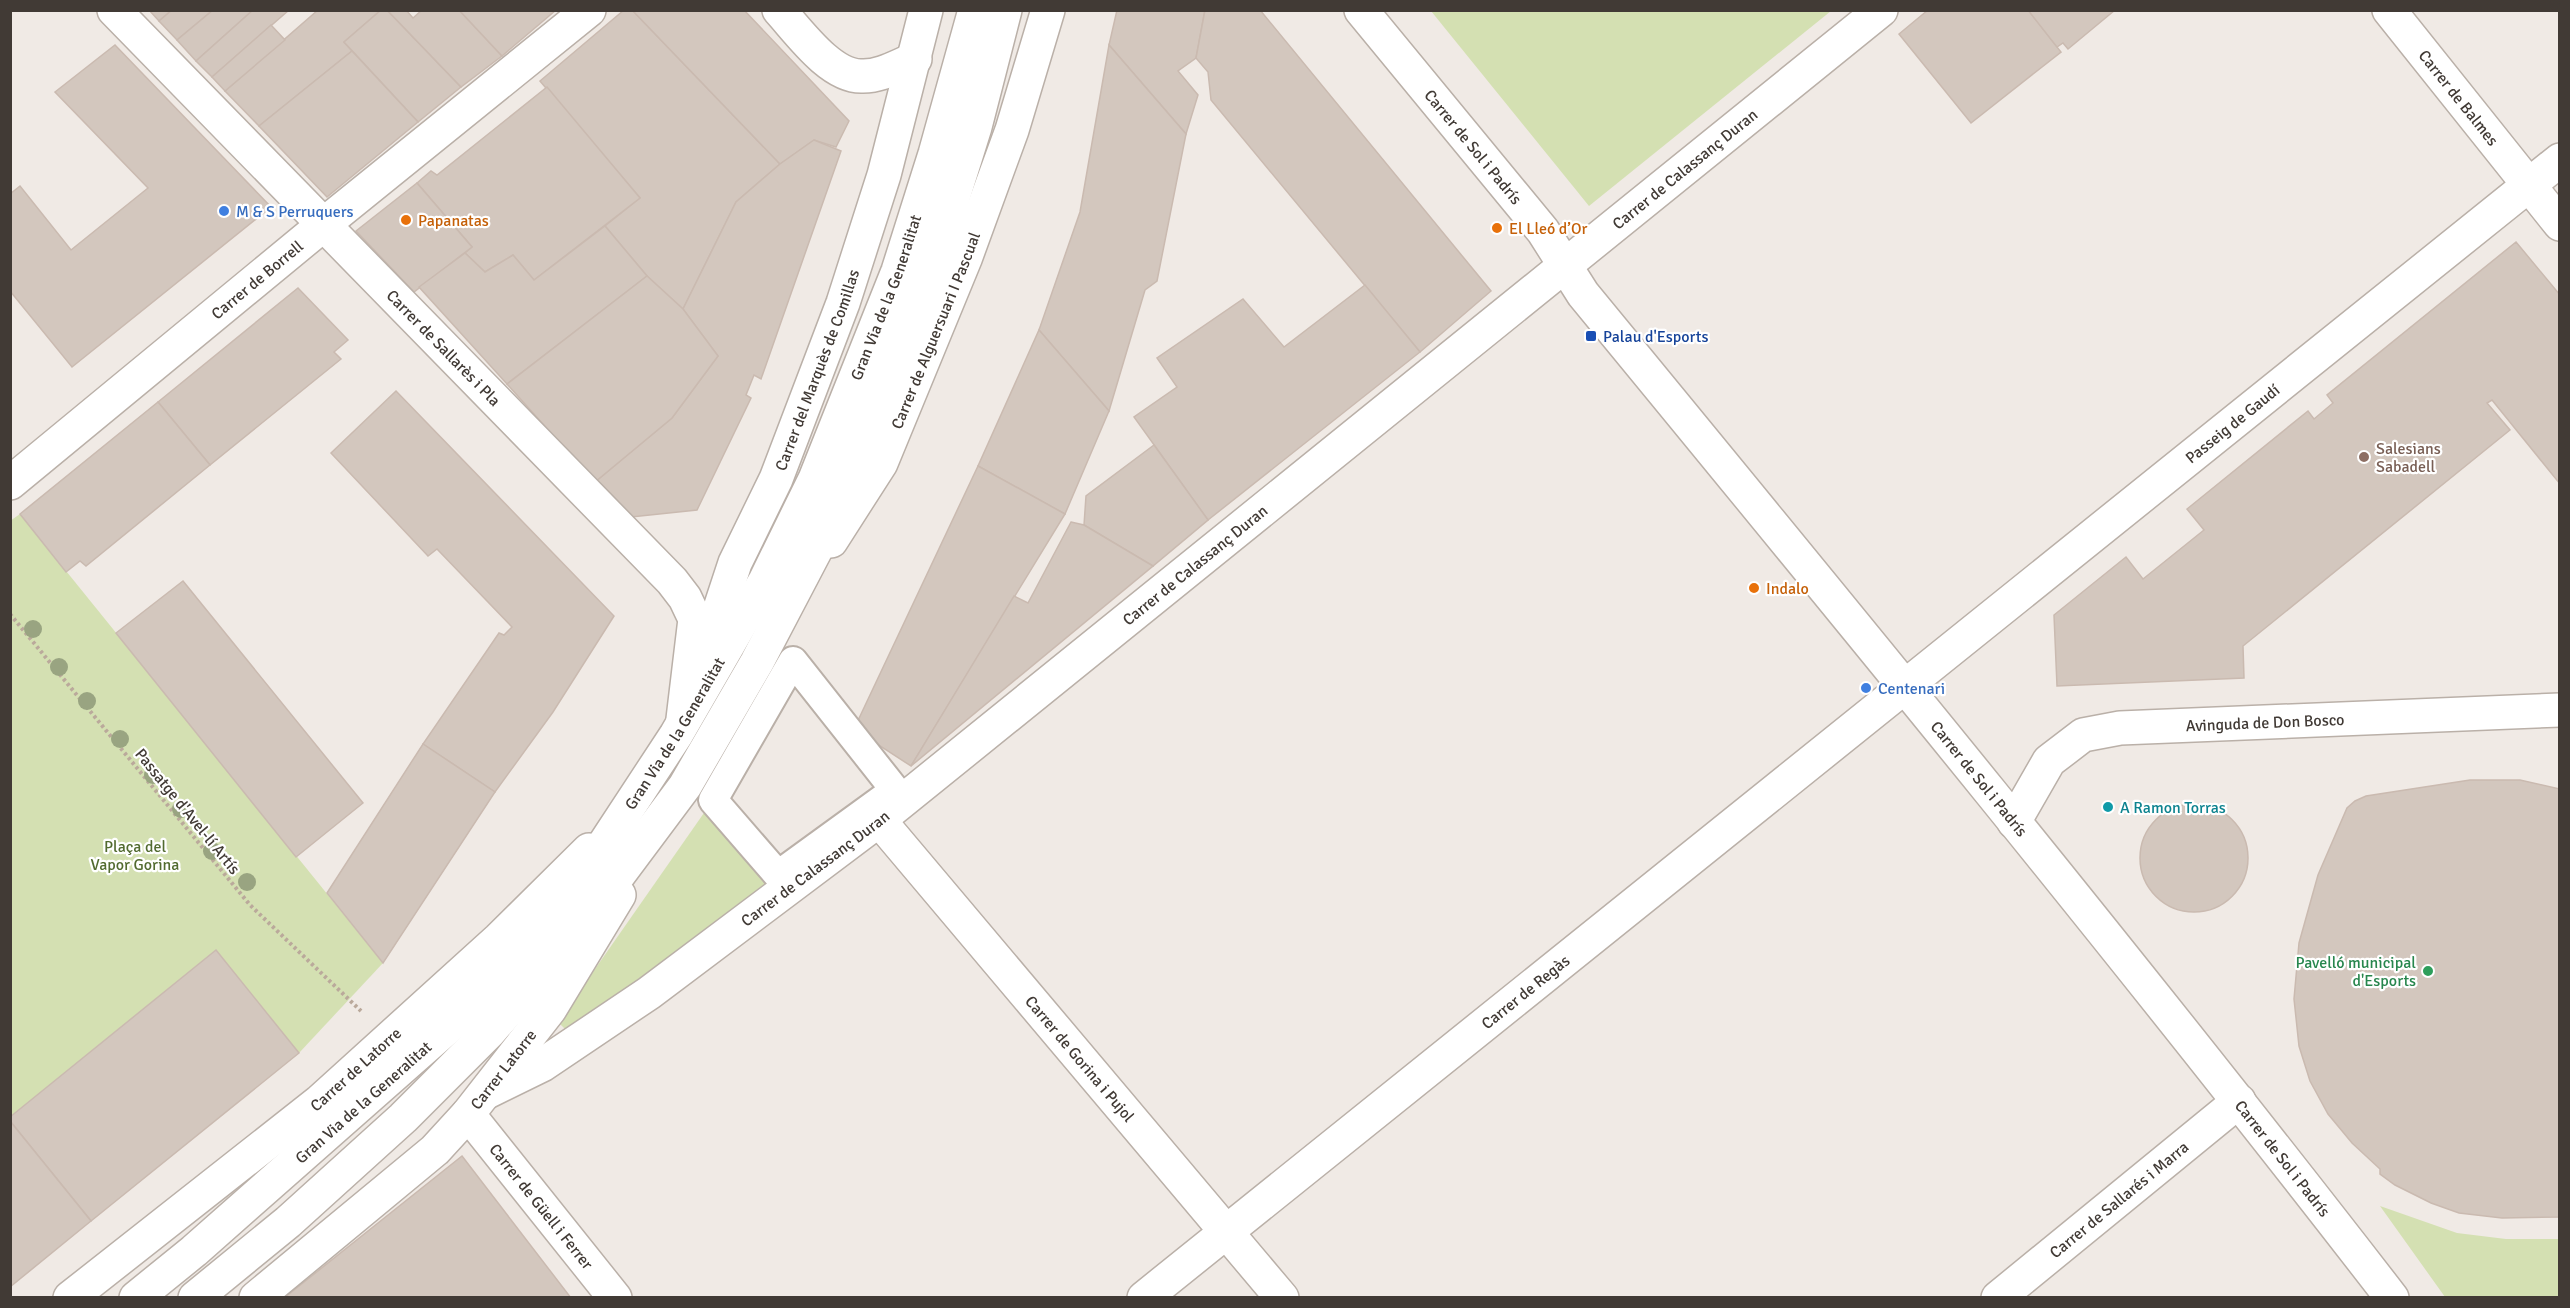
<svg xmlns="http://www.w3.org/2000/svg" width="2570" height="1308" font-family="Signika,sans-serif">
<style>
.green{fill:#d4e0b2}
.building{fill:#d3c7be;stroke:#cabab0;stroke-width:1.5}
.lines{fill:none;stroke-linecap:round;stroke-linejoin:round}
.pedestrian-casing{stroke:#bab0a8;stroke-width:32}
.minor-casing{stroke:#bab0a8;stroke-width:36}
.tertiary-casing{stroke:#bab0a8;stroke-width:36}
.path{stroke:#baa99b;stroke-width:4;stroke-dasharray:3 3;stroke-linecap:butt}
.pedestrian{stroke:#fff;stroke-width:28}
.minor{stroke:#fff;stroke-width:33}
.tertiary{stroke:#fff;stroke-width:33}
.tree{fill:#99a481}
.shop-dot{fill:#3f7fe0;stroke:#fff;stroke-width:2}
.food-dot{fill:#e8710a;stroke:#fff;stroke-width:2}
.transit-dot{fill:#1a4fb4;stroke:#fff;stroke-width:2}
.education-dot{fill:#8d6e63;stroke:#fff;stroke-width:2}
.culture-dot{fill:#0f9aa8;stroke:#fff;stroke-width:2}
.leisure-dot{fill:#2e9e5b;stroke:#fff;stroke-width:2}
.labels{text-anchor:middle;stroke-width:4.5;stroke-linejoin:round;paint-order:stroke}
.street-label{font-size:16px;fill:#413a35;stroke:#fff}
.shop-label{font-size:16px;fill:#366cbe;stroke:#fff;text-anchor:start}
.food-label{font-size:16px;fill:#c56008;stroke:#fff;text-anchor:start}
.transit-label{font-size:16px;fill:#164399;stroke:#fff;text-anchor:start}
.education-label{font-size:16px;fill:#785e54;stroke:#fff;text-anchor:start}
.culture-label{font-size:16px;fill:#0d838f;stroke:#fff;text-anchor:start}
.park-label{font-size:16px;fill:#526b30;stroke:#fff}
.leisure-label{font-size:16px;fill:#27864d;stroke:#fff;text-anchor:end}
</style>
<rect width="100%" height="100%" fill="#f0eae5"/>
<g class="green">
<polygon points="1431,11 1831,11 1589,206"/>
<polygon points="20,514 383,963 299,1053 11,1117 10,521"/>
<polygon points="713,800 778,875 569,1033 558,1022"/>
<polygon points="2380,1206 2457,1233 2506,1239 2559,1239 2559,1297 2445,1297"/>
</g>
<g class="building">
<polygon points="149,10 172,10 159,21"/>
<polygon points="172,10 213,10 177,40 159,21"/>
<polygon points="213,10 253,10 196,61 177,40"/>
<polygon points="253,10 289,10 212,77 196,61"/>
<polygon points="318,10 381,10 344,42 352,51 259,126 225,91"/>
<polygon points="381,10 387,10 461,87 418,122 344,42"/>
<polygon points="387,10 406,10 413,18 422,10 459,10 502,56 461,87"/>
<polygon points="459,10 556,10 502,56"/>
<polygon points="624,10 633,11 780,164 736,202 683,309 647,276 605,226 640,198 540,81"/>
<polygon points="744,10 849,121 836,147 814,140 780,164 633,11"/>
<polygon points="1117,10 1205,10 1196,58 1178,71 1198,95 1186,134 1109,45"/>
<polygon points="1205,10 1260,10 1491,291 1420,352 1211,100 1208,72 1196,58"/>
<polygon points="1928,10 2028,10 2061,52 1971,123 1899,34"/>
<polygon points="2028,10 2115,10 2068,49 2063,43 2057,47"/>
<polygon points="271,25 285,40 225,91 212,77"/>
<polygon points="115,45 271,207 72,367 10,291 10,194 20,186 71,250 148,188 55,92"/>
<polygon points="1109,45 1186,134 1157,281 1145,290 1109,411 1039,330 1080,212"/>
<polygon points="352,51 418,122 327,197 259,126"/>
<polygon points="547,87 640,198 534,280 513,255 485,272 465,253 472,247 417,183 431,171 437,175"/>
<polygon points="814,140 841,151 761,379 754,375 746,395 751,398 697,510 631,517 595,482 672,418 718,356 683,309 736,202 780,164"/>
<polygon points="417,183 472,247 414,292 356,231"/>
<polygon points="605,226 647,276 507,384 419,287 465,253 485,272 513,255 534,280"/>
<polygon points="2516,242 2560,295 2560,484 2492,400 2487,403 2510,430 2243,646 2244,678 2057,686 2054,615 2126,557 2143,579 2204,530 2187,509 2308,411 2314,419 2333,403 2327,395"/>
<polygon points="647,276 683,309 718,356 672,418 595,482 507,384"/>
<polygon points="1365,285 1420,352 1208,520 1134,417 1177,387 1157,358 1243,299 1284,347"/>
<polygon points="298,288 348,340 334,352 341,359 210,465 158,402"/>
<polygon points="1039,330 1109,411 1065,514 978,466"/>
<polygon points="396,391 614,616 553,712 495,792 423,744 499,633 504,635 512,627 437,549 428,556 331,453"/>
<polygon points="158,402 210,465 86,566 80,561 66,572 20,514"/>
<polygon points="1154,445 1208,520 1153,566 1084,525 1086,496"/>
<polygon points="978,466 1065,514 911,766 854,729"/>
<polygon points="1071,522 1084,525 1153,566 911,766 1014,596 1028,603"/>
<polygon points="183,581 363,803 296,857 116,633"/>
<polygon points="423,744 495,792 383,963 327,893"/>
<polygon points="2470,780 2520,780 2560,789 2560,1217 2502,1218 2459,1213 2431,1203 2395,1185 2380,1174 2380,1169 2352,1143 2328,1114 2310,1081 2299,1046 2294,999 2299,943 2318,875 2347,808 2355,801 2366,796"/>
<circle cx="2194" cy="858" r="54"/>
<polygon points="216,950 299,1053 91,1221 10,1121 10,1117"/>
<polygon points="10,1121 91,1221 10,1287"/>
<polygon points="462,1156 571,1298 284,1298"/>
</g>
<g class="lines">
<defs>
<polygon id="pedestrian" points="793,661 895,790 778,875 713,800"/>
<g id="minor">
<path id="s1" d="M114,10L672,581L685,598L695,619L683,719"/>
<path d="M779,10C799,32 830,76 861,76C880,77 898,66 915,59"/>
<path id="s2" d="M1361,10L1543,231L1583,294C1856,626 2129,958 2392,1298"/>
<path id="s3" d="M2389,10L2560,224"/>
<path id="s4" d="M10,483L323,225L589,10"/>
<path id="s5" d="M831,541L881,463L965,259L1012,130L1048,10"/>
<path id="s6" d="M704,657L735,563L776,479L843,303L884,175L926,10"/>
<path id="s7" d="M879,820L1282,1298"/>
<path id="s8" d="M2014,822L2049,761L2083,735L2120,728L2560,710"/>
<path id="s9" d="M487,1092L542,1065L649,993L879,820L1881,10"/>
<path id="s10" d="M468,1114L615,1298"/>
<path id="s11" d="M70,1298L319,1102L499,939L589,850"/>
<path id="s12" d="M256,1298L435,1150L468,1114L550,1009L619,895"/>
<path id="s13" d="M1144,1298L2560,160"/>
<path id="s14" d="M1998,1298L2239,1101"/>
</g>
<g id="tertiary">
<path id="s15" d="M136,1298L194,1251L498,983L588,869L676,735L765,581L815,479L898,271L935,154L975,10"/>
<polyline points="195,1298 288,1222 403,1118 489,1032 570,940 685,786 757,662 824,534 888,383 950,207 975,127 1005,10"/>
</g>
</defs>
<use href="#pedestrian" class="pedestrian-casing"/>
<use href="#minor" class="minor-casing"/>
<use href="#tertiary" class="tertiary-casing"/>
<polyline class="path" points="10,614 250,905 361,1011"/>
<use href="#pedestrian" class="pedestrian"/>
<use href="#minor" class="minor"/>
<use href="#tertiary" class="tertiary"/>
</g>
<g class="tree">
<circle cx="33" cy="629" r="9"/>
<circle cx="59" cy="667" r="9"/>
<circle cx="87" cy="701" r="9"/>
<circle cx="120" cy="739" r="9"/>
<circle cx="153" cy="775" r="9"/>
<circle cx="181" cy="809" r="9"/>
<circle cx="212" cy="851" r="9"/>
<circle cx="247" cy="882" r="9"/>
</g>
<g class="shop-dot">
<circle cx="224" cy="211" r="6"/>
<circle cx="1866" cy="688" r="6"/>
</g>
<g class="food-dot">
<circle cx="406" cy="220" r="6"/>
<circle cx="1497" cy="228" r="6"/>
<circle cx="1754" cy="588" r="6"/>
</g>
<rect class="transit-dot" x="1585" y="330" width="12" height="12" rx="3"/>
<circle class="education-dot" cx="2364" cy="457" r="6"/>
<circle class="culture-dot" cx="2108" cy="807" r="6"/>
<circle class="leisure-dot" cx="2428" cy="971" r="6"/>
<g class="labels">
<g class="street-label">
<text dy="6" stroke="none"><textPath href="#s3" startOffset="112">Carrer de Balmes</textPath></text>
<text dy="6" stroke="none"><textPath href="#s2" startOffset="177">Carrer de Sol i Padrís</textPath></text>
<text dy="6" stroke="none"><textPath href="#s9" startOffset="1514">Carrer de Calassanç Duran</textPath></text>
<text dy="6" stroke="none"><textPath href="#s4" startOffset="320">Carrer de Borrell</textPath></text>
<text dy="6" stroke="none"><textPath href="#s15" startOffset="1272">Gran Via de la Generalitat</textPath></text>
<text dy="6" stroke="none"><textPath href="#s5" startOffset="236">Carrer de Alguersuari I Pascual</textPath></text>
<text dy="6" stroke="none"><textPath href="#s1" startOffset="472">Carrer de Sallarès i Pla</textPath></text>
<text dy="6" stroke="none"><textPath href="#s6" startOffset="309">Carrer del Marquès de Comillas</textPath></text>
<text dy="6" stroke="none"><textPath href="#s13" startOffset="1396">Passeig de Gaudí</textPath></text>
<text dy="6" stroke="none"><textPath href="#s9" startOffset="884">Carrer de Calassanç Duran</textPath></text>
<text dy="6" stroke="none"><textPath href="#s8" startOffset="296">Avinguda de Don Bosco</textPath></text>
<text dy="6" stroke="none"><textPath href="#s15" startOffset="786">Gran Via de la Generalitat</textPath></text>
<text dy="6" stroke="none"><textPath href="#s2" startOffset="987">Carrer de Sol i Padrís</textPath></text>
<text transform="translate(188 811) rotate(51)" y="6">Passatge d'Avel-lí Artís</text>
<text dy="6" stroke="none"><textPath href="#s9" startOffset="398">Carrer de Calassanç Duran</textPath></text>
<text dy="6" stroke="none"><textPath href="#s13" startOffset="489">Carrer de Regàs</textPath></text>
<text dy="6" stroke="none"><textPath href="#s7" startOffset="312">Carrer de Gorina i Pujol</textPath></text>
<text dy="6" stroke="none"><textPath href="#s11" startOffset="366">Carrer de Latorre</textPath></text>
<text dy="6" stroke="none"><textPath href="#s12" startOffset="338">Carrer Latorre</textPath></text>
<text dy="6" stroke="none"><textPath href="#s15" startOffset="300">Gran Via de la Generalitat</textPath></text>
<text dy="6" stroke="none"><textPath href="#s2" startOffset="1473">Carrer de Sol i Padrís</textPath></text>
<text dy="6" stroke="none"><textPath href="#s14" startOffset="156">Carrer de Sallarés i Marra</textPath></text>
<text dy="6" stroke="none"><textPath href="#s10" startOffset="118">Carrer de Güell i Ferrer</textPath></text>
</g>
<g class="shop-label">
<text x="236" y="217">M &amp; S Perruquers</text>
<text x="1878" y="694">Centenari</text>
</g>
<g class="food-label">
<text x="418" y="226">Papanatas</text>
<text x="1509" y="234">El Lleó d’Or</text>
<text x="1766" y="594">Indalo</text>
</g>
<g class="transit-label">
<text x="1603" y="342">Palau d'Esports</text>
</g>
<g class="education-label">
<text x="2376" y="454">Salesians<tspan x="2376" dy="18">Sabadell</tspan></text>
</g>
<g class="culture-label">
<text x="2120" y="813">A Ramon Torras</text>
</g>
<g class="park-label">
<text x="135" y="852">Plaça del<tspan x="135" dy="18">Vapor Gorina</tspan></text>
</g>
<g class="leisure-label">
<text x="2416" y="968">Pavelló municipal<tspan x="2416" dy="18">d'Esports</tspan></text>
</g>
</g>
<rect width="2570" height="1308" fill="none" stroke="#413a35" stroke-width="24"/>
</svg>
